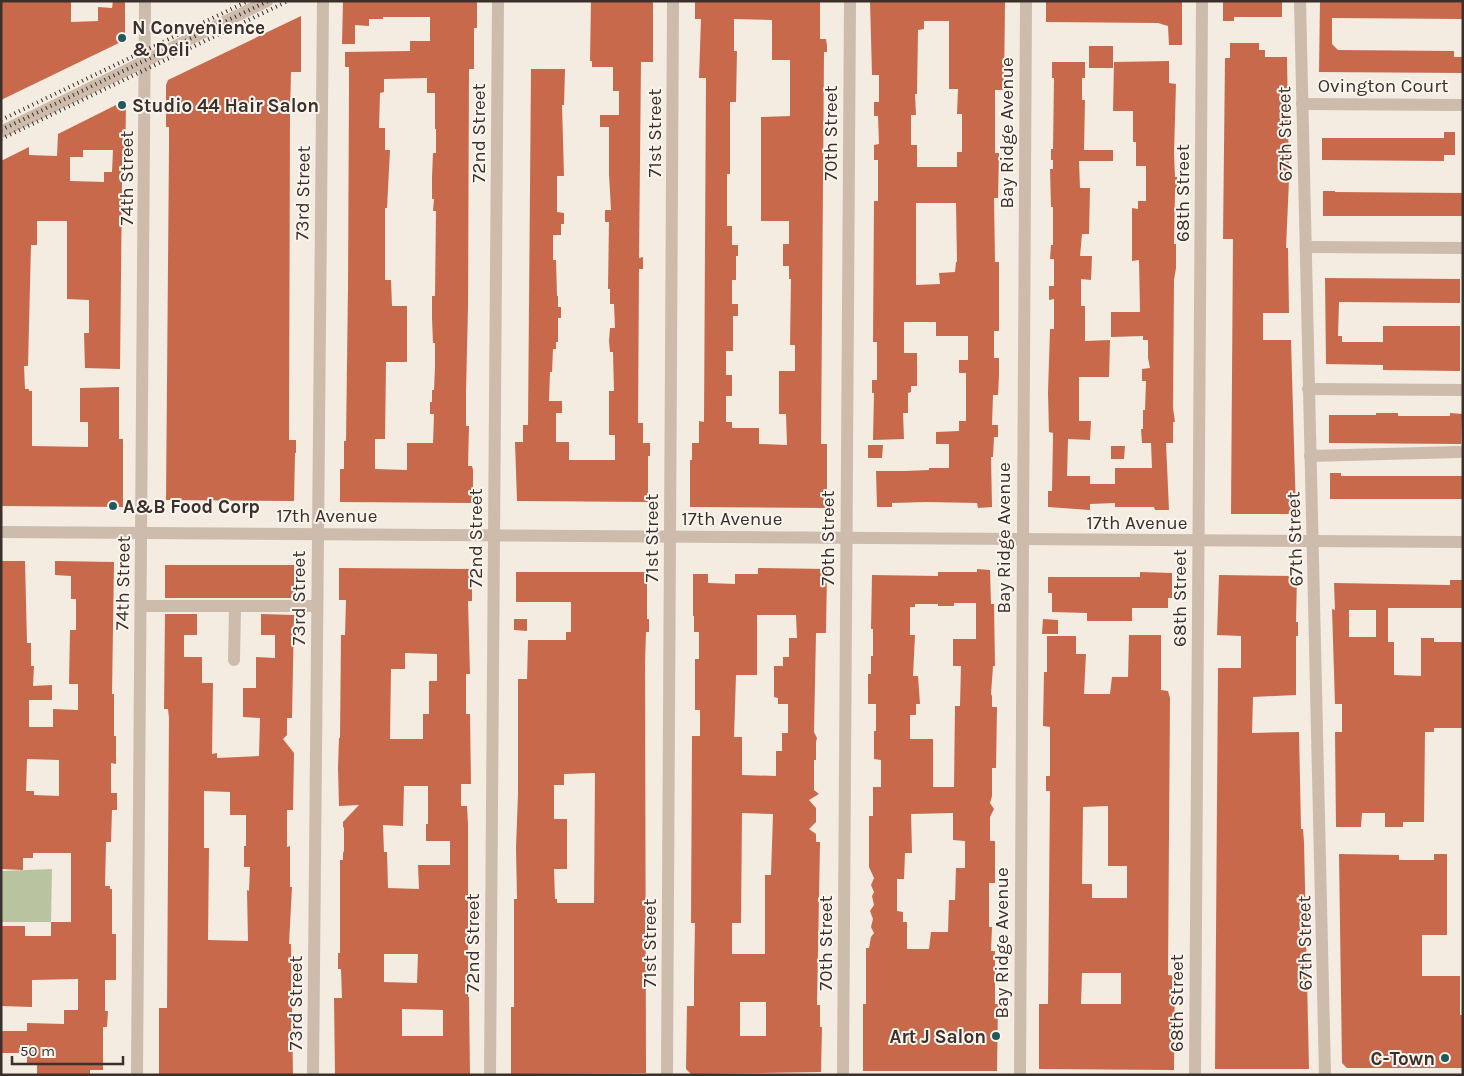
<svg xmlns="http://www.w3.org/2000/svg" width="1464" height="1076" font-family="Karla,sans-serif">
<style>
.green{fill:#b8c4a0}
.building{fill:#c8694b;fill-rule:evenodd}
.lines{fill:none;stroke-linecap:round;stroke-linejoin:round}
.minor{stroke:#cdbbac;stroke-width:12}
.rail{stroke:#3b302b;stroke-width:4;stroke-dasharray:1 4;stroke-linecap:butt}
.poi-dot{fill:#1f5a5e;stroke:#fbf5ee;stroke-width:2}
.labels{text-anchor:middle;stroke-width:4;stroke-linejoin:round;paint-order:stroke}
.poi-label{font-size:19px;font-weight:bold;fill:#3b302b;stroke:#fbf5ee;text-anchor:start}
.street-label{font-size:19px;fill:#3b302b;stroke:#fbf5ee}
</style>
<rect width="100%" height="100%" fill="#f4ebe1"/>
<polygon class="green" points="52,869 51,922 1,922 1,871"/>
<g class="building">
<polygon points="1,1 71,1 71,22 98,21 98,7 112,8 113,1 125,1 125,40 1,100"/>
<path d="M343,1H477V28H474V69H469L468,306L466,392V426H469L468,466H472L473,470V503L340,502V469H344V441H346L348,287L349,92V67H345V52L410,51V41H430V17H383V19H369V26L355,25V44H342ZM427,78V93H435V129H436V153H433L432,177V199H434L433,211H436L435,296H432V318L433,343H435V367L434,390H432V402H430V414H434L433,443H407V470L375,469V439H385L386,362H407V306H392L391,280H385V208H387L390,150H385V128H379L380,93L384,92V79Z"/>
<polygon points="591,1 653,1 653,62 641,62 639,258 643,257 643,269 639,269 638,423 643,423 643,443 650,443 650,456 648,456 648,502 517,501 515,442 523,442 523,425 528,425 531,69 565,69 564,105 562,105 564,176 557,176 557,212 564,213 564,224 561,224 561,235 553,235 553,260 556,260 557,296 558,296 558,307 561,307 561,318 558,318 558,342 556,342 556,349 553,349 552,372 550,372 549,401 562,401 562,413 556,413 556,442 569,442 569,460 615,460 615,435 609,435 609,391 614,391 613,352 610,352 609,341 610,328 615,328 614,304 610,304 610,289 608,289 609,222 605,222 605,210 611,210 609,174 609,127 600,127 600,115 619,115 619,91 613,91 613,67 592,67 592,61 590,61"/>
<path d="M695,1H820V39H826L827,46V52H824L821,444H827V508L690,507V460H692V443H699V421L704,422L706,78H699L701,19H695ZM734,19L772,20V60H790V116L761,117V221H789V244H783V266H789V279H791L790,345H795V371H779V414H786L787,445L759,444V428H732V422H726V396H732V375H726V351H733V316H738V304H732V280H736V256H738V245H732V226H727V174H730V102H736L737,51H734Z"/>
<path d="M870,1H1005L1004,90H995V153H999L998,198H994L995,262H999V331H994V358H999V375L998,395H993L992,425H998V437H994L993,457H991L992,507L978,508L977,503L927,502L892,503V507H877L876,471H905L929,470V468H949V444H936V432L959,431V421H966V373H959V360H968V336H936V322H904V353H917V386H911V392L908,393V413H903L904,439L873,440L874,393H872V380H877V342H873L874,201H878V160H874V145L879,144L878,116H874V102H879V75H872ZM924,21H949V89H958L957,114H962V152H957V167H917V145H911V115H916L915,94H917L918,30L924,29ZM916,203H956L957,262H956L955,272L939,273L940,284L916,285Z"/>
<polygon points="1046,1 1182,1 1182,45 1169,45 1168,26 1158,23 1046,22"/>
<polygon points="1223,1 1282,1 1282,17 1234,17 1234,21 1223,21"/>
<polygon points="1320,1 1463,1 1463,19 1332,18 1332,44 1338,50 1454,51 1454,57 1463,57 1463,73 1319,72"/>
<polygon points="301,16 301,72 291,72 290,113 289,440 296,440 296,453 295,453 294,501 166,500 169,148 169,127 166,127 166,85 168,80"/>
<polygon points="1230,43 1259,43 1259,50 1265,50 1265,57 1287,57 1289,180 1286,248 1288,248 1289,313 1263,313 1263,340 1291,340 1296,514 1231,514 1233,239 1223,239 1225,58 1230,58"/>
<rect x="1089" y="46" width="24" height="22"/>
<polygon points="1169,61 1169,83 1176,84 1174,153 1175,177 1177,177 1177,191 1175,191 1174,244 1176,244 1176,268 1174,280 1173,408 1175,422 1173,422 1173,443 1166,443 1169,510 1155,510 1154,507 1115,507 1115,503 1090,504 1090,510 1048,507 1048,491 1052,491 1053,439 1053,433 1049,432 1048,393 1050,329 1054,329 1054,299 1049,300 1049,286 1054,286 1054,259 1050,259 1051,245 1053,245 1053,207 1051,207 1050,169 1053,169 1053,160 1051,160 1051,149 1053,149 1054,78 1052,78 1052,62 1085,62 1085,78 1082,78 1082,100 1085,100 1084,150 1113,150 1113,161 1079,161 1080,188 1090,188 1089,234 1082,234 1080,256 1092,256 1091,280 1081,279 1081,306 1085,306 1085,341 1110,340 1109,377 1079,377 1079,421 1091,421 1090,440 1068,439 1067,476 1090,476 1090,484 1115,484 1115,468 1152,468 1151,443 1142,443 1141,429 1143,429 1143,410 1145,410 1146,381 1142,381 1142,369 1150,368 1148,358 1148,340 1143,340 1143,336 1111,337 1111,312 1140,312 1139,260 1132,261 1132,208 1138,209 1138,201 1146,201 1146,166 1136,166 1136,142 1133,142 1133,111 1113,111 1114,62"/>
<path d="M126,100L125,181H122L120,369L85,368L84,333H89V300L67,299V221H37V245H31L28,366H24L25,389H29V391H32V446L88,447V422H80V388L119,387V439H123V507L1,506V161L29,147V155L57,156L58,134ZM83,150H113L112,172H104V182L70,181V157H83Z"/>
<polygon points="1444,132 1455,132 1455,155 1444,155 1444,161 1322,160 1322,138 1444,138"/>
<polygon points="1323,191 1335,191 1335,192 1463,193 1463,216 1323,216"/>
<polygon points="1325,278 1460,279 1460,303 1339,302 1338,336 1342,336 1342,342 1383,342 1383,326 1460,326 1460,371 1383,370 1383,365 1326,364"/>
<polygon points="1376,413 1398,413 1398,416 1450,416 1450,413 1462,414 1461,444 1329,443 1329,415 1376,415"/>
<polygon points="868,445 883,445 882,458 868,458"/>
<polygon points="1111,446 1125,446 1124,459 1111,459"/>
<polygon points="1330,473 1341,473 1341,476 1463,476 1463,499 1330,499"/>
<path d="M1,561H25L27,643H31V666H34L33,686L52,685V700H29V727H53V709L78,710V684H69L70,630H76V599H71V576L55,575V561L114,562L112,694H114V736H116V764L111,763V793H117V810H112L111,842H106L105,886H110V889H112V934H116V980H105V1011H108L107,1027H103V1070H90V1075H37V1063H27V1053H1V1031H27V1023L64,1024V1010H78V979L32,980V1007L1,1006V926H25V936H51V922H71V853H33V858H23V870L1,869ZM27,759L59,760V796L34,795V791H26Z"/>
<rect x="165" y="565" width="129" height="33"/>
<path d="M339,568L472,569V601H468L470,674H466V714H470L471,784H461V806H467L468,824V997H469L470,1075H335L334,998H342L341,969H338V953H340V860H343V853L344,851V828L343,827V822L359,805L339,806L338,768L339,738H340L341,635H345L346,600H339ZM405,653L437,654V681H429V714H423V739H390L391,669H405ZM404,786H428V824H426V841H450V865H418L419,889L388,888L387,852H384L383,825L403,826ZM384,954H418L417,983L384,982ZM402,1009L443,1010V1036H402Z"/>
<path d="M758,568L827,569L826,633H816L814,732L817,738L816,742V760H814V790L819,794L809,800L816,808V822L809,829L816,834V842H820L817,1005H820V1027H822L821,1072L691,1074L686,1069L687,1006H694V980L695,923H691L692,736H700V710H695V659H699V632H694V616H693V574H708V583L735,584V574H758ZM757,615H796L797,638H789V657H783V666H774V697L778,698V704H788V733H782V751H776V776L742,775V737H734L736,675H757ZM742,813L773,814L771,875H765V954H732V923H741ZM740,1002H766V1036H740Z"/>
<path d="M977,569L990,570L991,604H994L995,666H993L991,694L992,696V707H997L996,768H992V796L990,803L994,809L990,817V841H995V883H989V927H992L991,951H995V1004H998L997,1071H863V1004H866V948H869L871,937L874,933L871,927L873,919L870,911L874,905L872,896L874,892L871,885L874,878L869,867V816H873V787H881V760L874,759V731H876V704H868V674H871V656H873V629H871L872,575L938,576V572H977ZM954,603H976V639H953V666H961L960,706H955L954,787H933V739H910V715H916V704H920L918,676H913L915,635H910V607H915V604H938V606H954ZM953,813V840L965,841V868H956L955,900H949L948,932H931L929,949H907V922H903V912L897,911V879H904L905,853H912L911,814Z"/>
<path d="M516,572H647V619H649V632H646L645,663L646,1073L511,1074V1007H514V899H517L516,848L518,794V679H527L528,640H566V632H571V602H516ZM595,773L594,903H557V899H555L554,869H567V819H554V785H564V774Z"/>
<polygon points="1140,572 1172,573 1172,598 1168,598 1168,608 1132,608 1132,621 1087,621 1087,613 1052,612 1052,593 1048,593 1048,577 1140,577"/>
<polygon points="1219,575 1297,576 1296,622 1298,622 1298,636 1296,636 1296,695 1253,697 1252,733 1299,732 1301,829 1303,829 1304,842 1309,1069 1215,1069 1218,668 1241,668 1241,636 1217,635"/>
<path d="M1450,580H1463V608H1388V642H1394V675L1421,676V638H1434V642H1463V728H1434V732H1425L1424,822H1403V827H1385V813H1362L1361,827H1336L1335,732H1342V704H1335L1332,609L1335,610L1334,583L1450,585ZM1349,610H1376V637H1349Z"/>
<path d="M165,614H197V635H184V657H202V683H213L212,754L217,753V758L259,756L260,718L243,717V688H256V657L275,658V635H261V614L294,615L292,718H287V735L283,739L294,753L293,810H287V847L290,846V887H292L289,944H291L293,1075H159V1008H167L169,718L168,709H164ZM204,791L230,792V815H246V846H244V867H250L249,891L247,890L248,941L208,940L209,848H204Z"/>
<polygon points="514,619 527,619 527,631 514,630"/>
<polygon points="1043,619 1058,620 1058,634 1042,634"/>
<path d="M1129,635H1161V690L1168,691L1170,698L1168,975L1175,976L1174,1070L1039,1069V1004H1048L1050,791H1046V776H1050V727L1043,726L1044,672H1047V636H1076V654H1086L1084,694H1110L1112,677H1128ZM1108,806V866H1127V898H1092V884H1082L1083,807ZM1082,973H1121V1004H1081Z"/>
<polygon points="1339,854 1399,855 1399,860 1434,860 1434,854 1447,854 1447,935 1422,935 1422,976 1460,976 1460,1015 1463,1015 1463,1068 1347,1068 1342,1063"/>
</g>
<g class="lines">
<g class="minor">
<polyline points="1300,1 1325,1075"/>
<polyline points="1302,104 1463,105"/>
<polyline points="1,132 267,1"/>
<polyline points="1306,247 1463,248"/>
<polyline points="1308,389 1463,390"/>
<polyline points="1310,456 1459,452"/>
<polyline points="1,532 1463,542"/>
<polyline points="141,606 317,606"/>
<polyline points="234,660 235,607"/>
<polyline points="137,1075 145,1"/>
<polyline points="313,1075 323,1"/>
<polyline points="490,1075 498,1"/>
<polyline points="667,1075 673,1"/>
<polyline points="843,1075 850,1"/>
<polyline points="1020,1075 1026,1"/>
<polyline points="1195,1075 1202,1"/>
</g>
<g class="rail">
<polyline points="1,120 248,1"/>
<polyline points="1,130 268,1"/>
<polyline points="1,139 288,1"/>
</g>
</g>
<g class="poi-dot">
<circle cx="122" cy="38" r="5"/>
<circle cx="122" cy="105" r="5"/>
<circle cx="113" cy="506" r="5"/>
<circle cx="996" cy="1036" r="5"/>
<circle cx="1445" cy="1058" r="5"/>
</g>
<g class="labels">
<g class="poi-label">
<text x="132" y="34">N Convenience<tspan x="132" dy="22">&amp; Deli</tspan></text>
<text x="132" y="112">Studio 44 Hair Salon</text>
<text x="123" y="513">A&amp;B Food Corp</text>
<text x="986" y="1043" text-anchor="end">Art J Salon</text>
<text x="1435" y="1065" text-anchor="end">C-Town</text>
</g>
<g class="street-label">
<text x="1383" y="92">Ovington Court</text>
<text transform="translate(478 133) rotate(-90)" y="7">72nd Street</text>
<text transform="translate(654 133) rotate(-90)" y="7">71st Street</text>
<text transform="translate(830 133) rotate(-90)" y="7">70th Street</text>
<text transform="translate(1006 133) rotate(-90)" y="7">Bay Ridge Avenue</text>
<text transform="translate(1284 134) rotate(-91)" y="7">67th Street</text>
<text transform="translate(126 178) rotate(-90)" y="7">74th Street</text>
<text transform="translate(302 193) rotate(-89)" y="7">73rd Street</text>
<text transform="translate(1182 193) rotate(-90)" y="7">68th Street</text>
<text x="327" y="522">17th Avenue</text>
<text x="732" y="525">17th Avenue</text>
<text x="1137" y="529">17th Avenue</text>
<text transform="translate(475 538) rotate(-90)" y="7">72nd Street</text>
<text transform="translate(651 538) rotate(-90)" y="7">71st Street</text>
<text transform="translate(827 538) rotate(-90)" y="7">70th Street</text>
<text transform="translate(1003 538) rotate(-90)" y="7">Bay Ridge Avenue</text>
<text transform="translate(1294 539) rotate(-92)" y="7">67th Street</text>
<text transform="translate(122 583) rotate(-89)" y="7">74th Street</text>
<text transform="translate(298 598) rotate(-90)" y="7">73rd Street</text>
<text transform="translate(1179 598) rotate(-90)" y="7">68th Street</text>
<text transform="translate(472 943) rotate(-90)" y="7">72nd Street</text>
<text transform="translate(649 943) rotate(-90)" y="7">71st Street</text>
<text transform="translate(825 943) rotate(-90)" y="7">70th Street</text>
<text transform="translate(1001 943) rotate(-90)" y="7">Bay Ridge Avenue</text>
<text transform="translate(1304 943) rotate(-91)" y="7">67th Street</text>
<text transform="translate(295 1003) rotate(-90)" y="7">73rd Street</text>
<text transform="translate(1176 1003) rotate(-90)" y="7">68th Street</text>
</g>
</g>
<rect width="1464" height="1076" fill="none" stroke="#3b302b" stroke-width="5"/>
<path d="M12 1056v8h111v-8" fill="none" stroke="#3b302b" stroke-width="2.5"/>
<text x="20" y="1056" font-size="15" fill="#3b302b" stroke="#fbf5ee" stroke-width="4" paint-order="stroke">50 m</text>
</svg>
